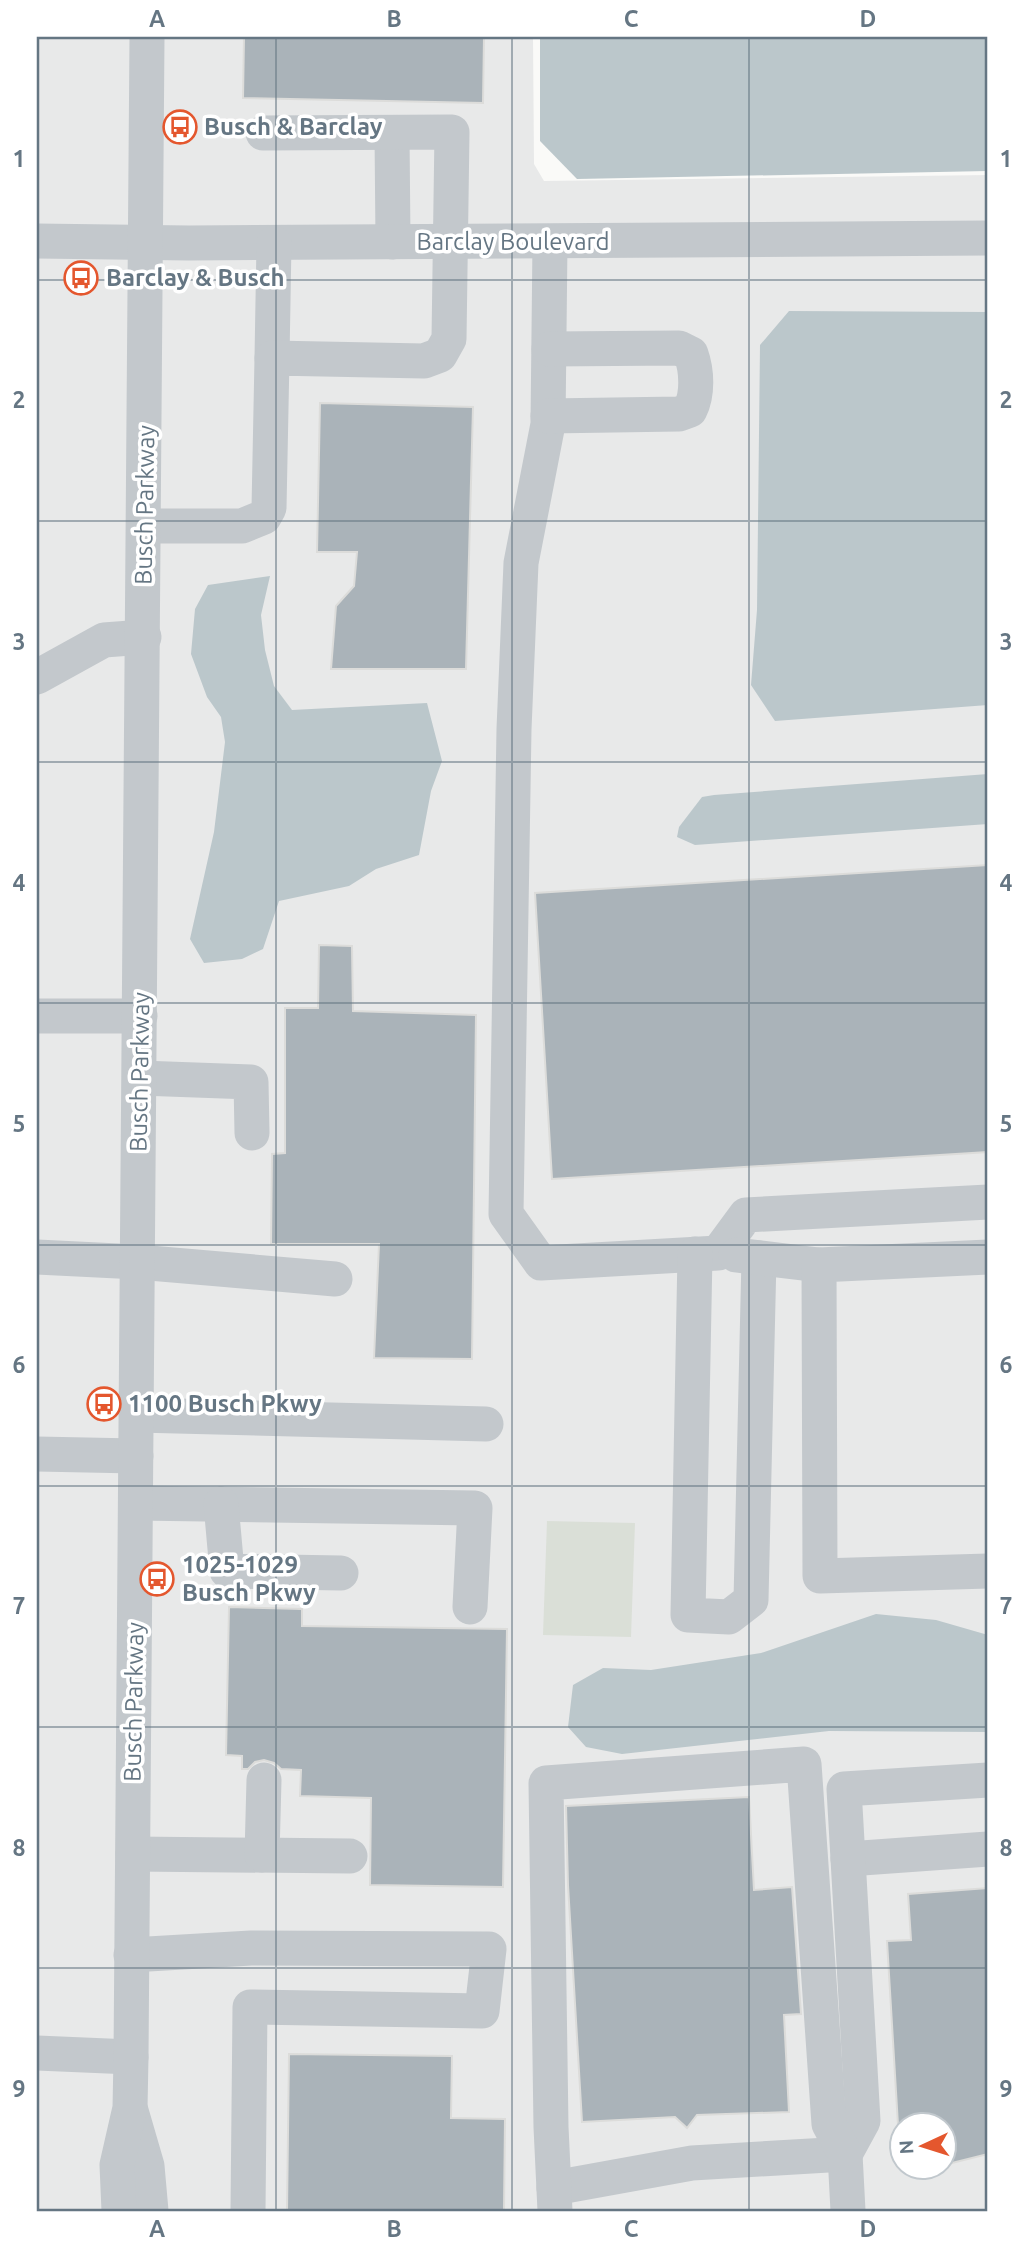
<svg xmlns="http://www.w3.org/2000/svg" width="1025" height="2248" font-family="Ubuntu,sans-serif">
<style>
.built{fill:#e8e9e9;fill-rule:evenodd}
.green{fill:#dadfd7}
.water{fill:#bbc7cb}
.building{fill:#aab3b9;stroke:#dcdcda;stroke-width:2}
.lines{fill:none;stroke-linecap:round;stroke-linejoin:round}
.minor{stroke:#c3c8cc;stroke-width:35}
.grid{fill:none;stroke:#657683;stroke-width:2;stroke-opacity:0.55}
.labels{text-anchor:middle;stroke-width:7;stroke-linejoin:round;paint-order:stroke}
.poi-label{font-size:24px;font-weight:bold;fill:#657683;stroke:#fff;text-anchor:start}
.street-label{font-size:24px;fill:#657683;stroke:#fff}
.neatline{fill:none;stroke:#657683;stroke-width:2.5}
.grid-label{font-size:23px;text-anchor:middle;font-weight:bold;fill:#657683}
</style>
<rect width="100%" height="100%" fill="#fafaf8"/>
<path class="built" d="M37,37H533L534,164L544,181L988,175V2211H37ZM902,2126H944V2168H902Z"/>
<polygon class="green" points="547,1521 635,1523 631,1637 543,1635"/>
<g class="water">
<polygon points="540,37 988,37 988,171 577,179 540,141"/>
<polygon points="789,311 988,312 988,705 775,721 751,685 757,610 760,345"/>
<polygon points="270,576 261,615 265,650 274,686 292,710 427,703 442,761 431,791 419,855 376,869 349,886 279,901 263,949 242,959 204,963 190,939 214,832 225,742 221,717 207,697 191,654 195,609 208,585"/>
<polygon points="988,774 988,824 695,845 677,837 679,827 702,797 714,795"/>
<polygon points="876,1614 936,1620 988,1635 988,1732 829,1731 622,1754 586,1747 568,1727 573,1685 603,1668 651,1670 761,1653"/>
</g>
<g class="building">
<polygon points="244,37 484,37 483,103 243,98"/>
<polygon points="320,403 473,407 466,669 331,669 336,606 354,586 357,552 317,552"/>
<polygon points="988,865 988,1152 552,1179 535,893"/>
<polygon points="319,945 352,946 353,1011 476,1015 472,1359 374,1358 379,1244 271,1244 272,1154 285,1153 285,1008 318,1008"/>
<polygon points="229,1607 302,1609 302,1626 507,1629 503,1887 370,1885 371,1798 300,1796 301,1770 281,1769 274,1763 264,1760 255,1762 248,1769 242,1769 242,1756 226,1755"/>
<polygon points="749,1797 754,1890 792,1887 801,2014 784,2015 789,2112 697,2115 687,2128 675,2117 582,2122 568,1885 566,1806"/>
<polygon points="988,1888 988,2154 944,2165 944,2125 898,2125 887,1941 911,1940 908,1894"/>
<polygon points="289,2054 452,2056 451,2118 505,2119 504,2211 287,2211"/>
</g>
<g class="lines">
<g class="minor">
<polyline points="392,133 393,242"/>
<polyline points="37,241 189,243 988,238"/>
<polyline points="550,242 548,424 521,563 514,729 506,1214 541,1263 718,1253 746,1215 988,1202"/>
<polyline points="272,358 274,243"/>
<path d="M548,416L679,414L690,410C698,394 697,371 691,354L679,348L549,349"/>
<polyline points="145,526 242,526 264,517 269,508 272,358 424,361 440,355 449,339 452,132 263,133"/>
<polyline points="37,677 104,640 144,637"/>
<polyline points="37,1016 140,1016"/>
<polyline points="140,1078 251,1082 252,1133"/>
<polyline points="695,1254 688,1615 729,1617 751,1600 759,1258"/>
<polyline points="736,1255 819,1265"/>
<polyline points="37,1257 138,1262 335,1279"/>
<polyline points="988,1257 819,1265 820,1576 988,1571"/>
<polyline points="137,1415 486,1424"/>
<polyline points="37,1454 136,1456"/>
<polyline points="136,1503 475,1508 470,1607"/>
<polyline points="221,1504 227,1571 341,1573"/>
<polyline points="133,1854 350,1856"/>
<polyline points="262,1855 264,1780"/>
<polyline points="848,1859 988,1849"/>
<polyline points="131,1955 251,1948 489,1949 482,2011 250,2007 248,2211"/>
<polyline points="37,2053 131,2057"/>
<polyline points="131,2111 147,2166 151,2211"/>
<polyline points="554,2188 692,2163 845,2154 863,2121 844,1789 988,1780"/>
<polyline points="119,2211 117,2165 130,2108 131,2057 147,37"/>
<polyline points="555,2211 551,2127 546,1783 804,1764 829,2124 845,2154 848,2211"/>
</g>
</g>
<path class="grid" d="M276,37V2211M512,37V2211M749,37V2211M37,280H988M37,521H988M37,762H988M37,1003H988M37,1245H988M37,1486H988M37,1727H988M37,1968H988"/>
<defs>
<symbol id="bus-ring" viewBox="-11 -11 22 22"><circle r="9.5" fill="#fff" stroke="#e4572e" stroke-width="1.5"/><path d="M-5-6H5V4H4V6H2V4H-2V6H-4V4H-5ZM-3.5-4V0h7V-4ZM-3.5 1.2v1.5H-2V1.2ZM2 1.2v1.5H3.5V1.2Z" fill="#e4572e"/></symbol>
</defs>
<g fill-rule="evenodd">
<use href="#bus-ring" x="161" y="108" width="38" height="38"/>
<use href="#bus-ring" x="62" y="259" width="38" height="38"/>
<use href="#bus-ring" x="85" y="1385" width="38" height="38"/>
<use href="#bus-ring" x="138" y="1560" width="38" height="38"/>
</g>
<g class="labels">
<g class="poi-label">
<text x="204" y="135">Busch &amp; Barclay</text>
<text x="106" y="286">Barclay &amp; Busch</text>
<text x="128" y="1412">1100 Busch Pkwy</text>
<text x="182" y="1573">1025-1029<tspan x="182" dy="28">Busch Pkwy</tspan></text>
</g>
<g class="street-label">
<text x="513" y="250">Barclay Boulevard</text>
<text transform="translate(145 505) rotate(-89)" y="8">Busch Parkway</text>
<text transform="translate(140 1072) rotate(-89)" y="8">Busch Parkway</text>
<text transform="translate(134 1702) rotate(-89)" y="8">Busch Parkway</text>
</g>
</g>
<rect width="1025" height="2248" fill="none" stroke="#ffffff" stroke-width="77"/>
<g transform="translate(923 2146) rotate(266)"><circle r="33" fill="#ffffff" stroke="#c1c8cd" stroke-width="2"/>
<path d="M0-5L12 26L0 18L-12 26Z" fill="#e4572e"/>
<text y="-10" font-size="19" font-weight="bold" text-anchor="middle" fill="#657683">N</text>
</g>
<rect x="38" y="38" width="948" height="2172" class="neatline"/>
<g class="grid-label">
<text x="157" y="27">A</text>
<text x="394" y="27">B</text>
<text x="631" y="27">C</text>
<text x="868" y="27">D</text>
<text x="19" y="167">1</text>
<text x="1006" y="167">1</text>
<text x="19" y="408">2</text>
<text x="1006" y="408">2</text>
<text x="19" y="650">3</text>
<text x="1006" y="650">3</text>
<text x="19" y="891">4</text>
<text x="1006" y="891">4</text>
<text x="19" y="1132">5</text>
<text x="1006" y="1132">5</text>
<text x="19" y="1373">6</text>
<text x="1006" y="1373">6</text>
<text x="19" y="1614">7</text>
<text x="1006" y="1614">7</text>
<text x="19" y="1856">8</text>
<text x="1006" y="1856">8</text>
<text x="19" y="2097">9</text>
<text x="1006" y="2097">9</text>
<text x="157" y="2237">A</text>
<text x="394" y="2237">B</text>
<text x="631" y="2237">C</text>
<text x="868" y="2237">D</text>
</g>
</svg>
